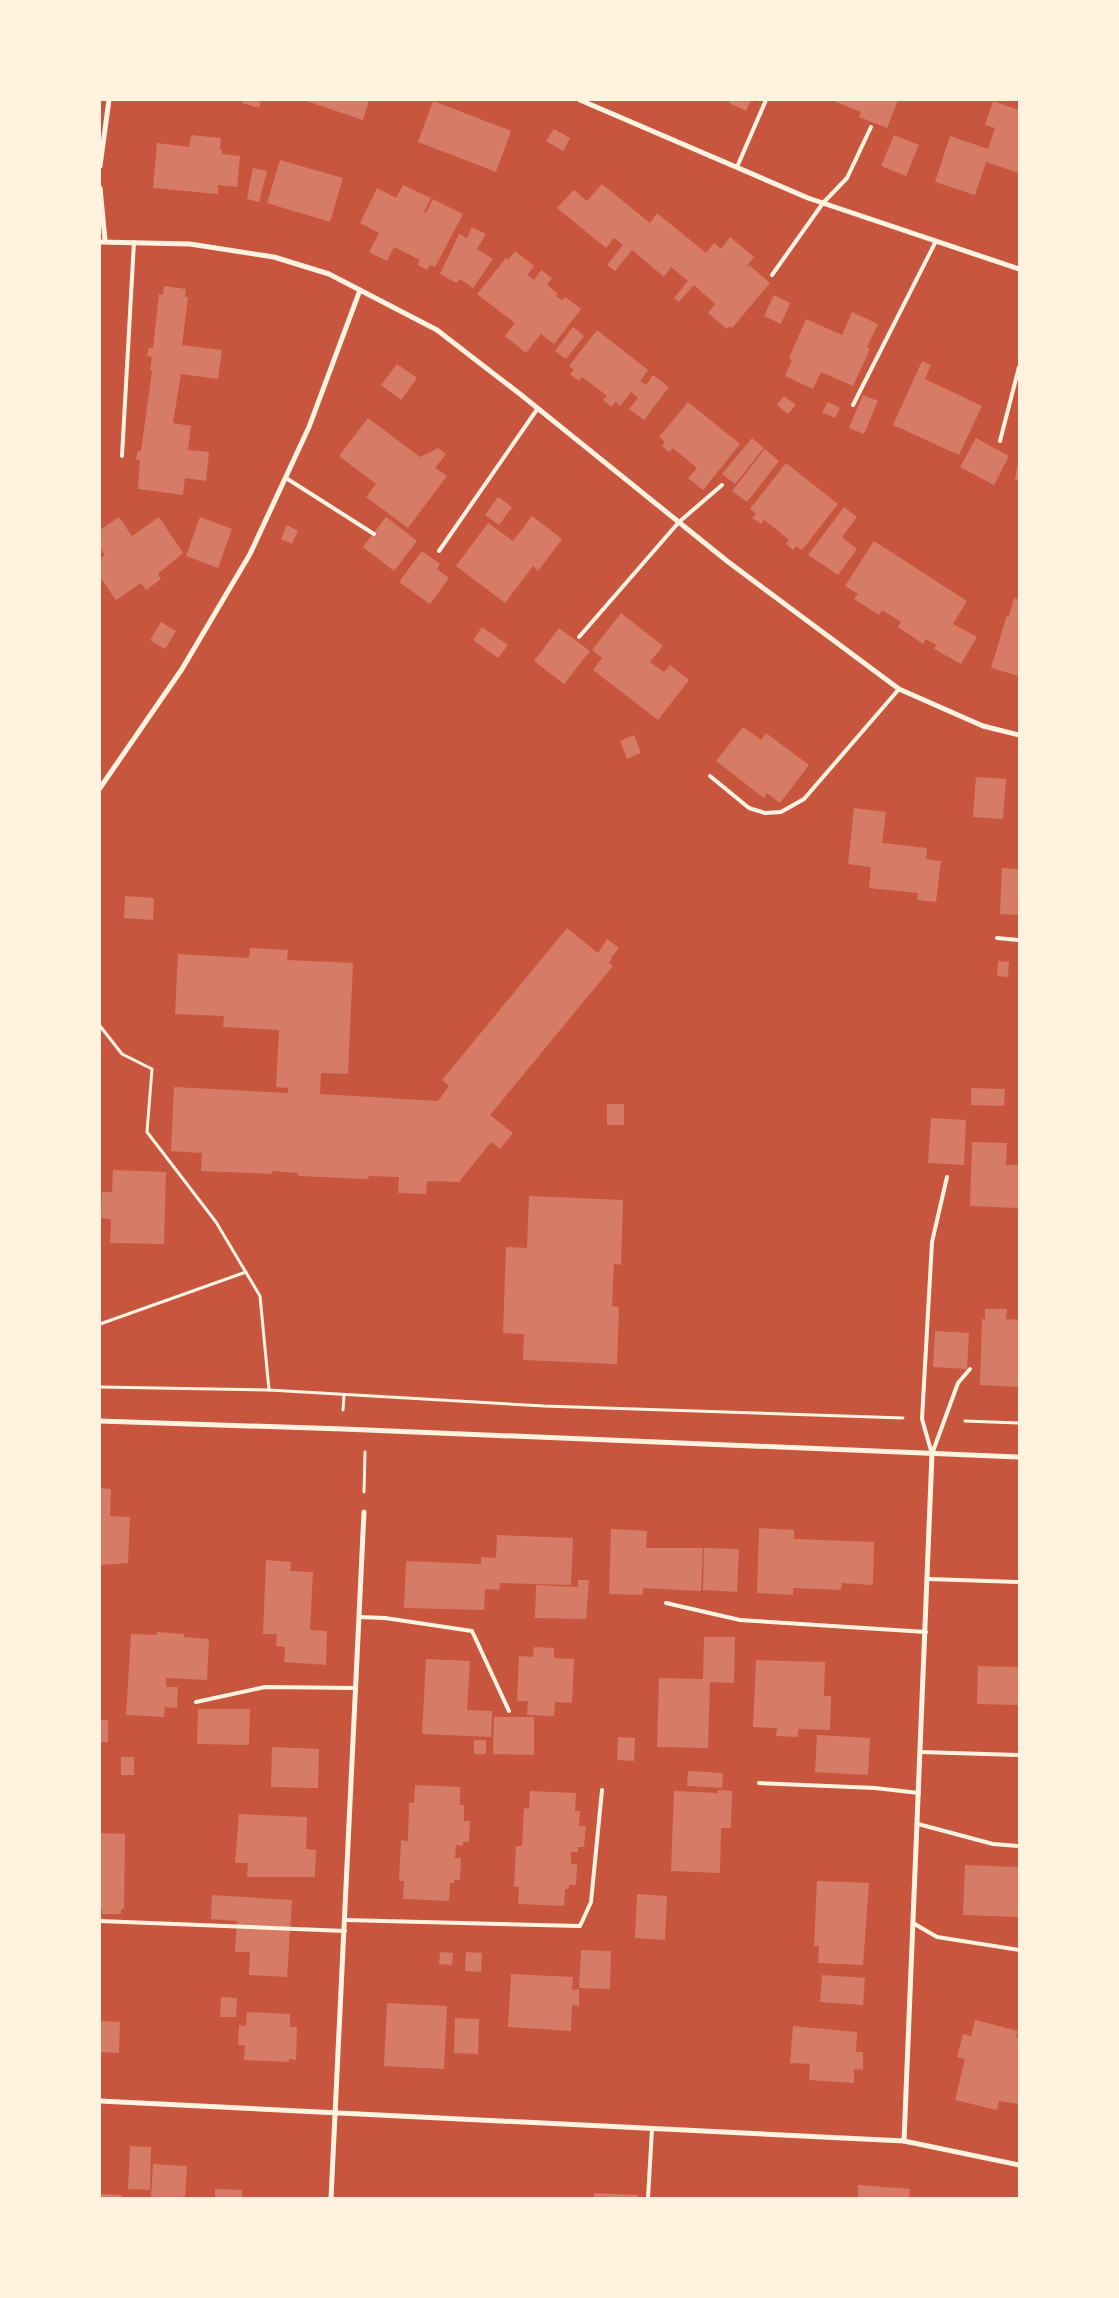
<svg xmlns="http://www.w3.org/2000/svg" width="1119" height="2298" font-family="'Space Grotesk',sans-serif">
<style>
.building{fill:#d67c66}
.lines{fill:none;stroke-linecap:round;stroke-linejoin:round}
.path{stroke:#fff3e0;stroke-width:3}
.service{stroke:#fff3e0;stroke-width:4}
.minor{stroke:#fff3e0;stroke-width:5}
</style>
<rect width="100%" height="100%" fill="#c8553d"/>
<g class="building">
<polygon points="242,100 261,100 259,108 242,103"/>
<polygon points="303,100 369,100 363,120"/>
<polygon points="730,100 751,100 746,111 729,103"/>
<polygon points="831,100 898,100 887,128 859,117 861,112"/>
<polygon points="433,101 511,131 496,172 418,142"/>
<polygon points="993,101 1019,110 1019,173 986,162 975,195 935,182 950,136 988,149 995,128 985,125"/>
<polygon points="554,129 570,138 563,151 546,141"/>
<polygon points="191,135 221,138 220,150 222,150 222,154 240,156 237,187 218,185 218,194 153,188 157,143 189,147"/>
<polygon points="894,135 919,145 906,176 881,166"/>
<polygon points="280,160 343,178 330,222 267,203"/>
<polygon points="253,168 267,171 259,202 247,199"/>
<polygon points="602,184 650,223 657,213 706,253 714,243 721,249 730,237 754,257 745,268 749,265 770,283 732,328 730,326 727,329 708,313 715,304 694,285 679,302 674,298 688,281 671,267 664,277 632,250 615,271 607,265 623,245 614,238 606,248 557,208 574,190 587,201"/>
<polygon points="403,185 431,198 424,212 426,213 433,199 463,214 435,267 430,265 427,270 418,265 420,260 394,247 387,261 369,252 379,233 360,223 377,188 396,198"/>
<polygon points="472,227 486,234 477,249 493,259 473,288 460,279 456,283 440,274 459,234 467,238"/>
<polygon points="515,251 534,266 527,275 534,280 541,270 552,278 547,285 558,294 556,296 562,300 565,297 581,309 554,344 541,334 526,353 505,336 515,323 477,294 506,258 508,260"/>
<polygon points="164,286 186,289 185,297 188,297 182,345 222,350 218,379 181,374 173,423 191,426 188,450 209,452 206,481 185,478 183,495 138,489 140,460 136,459 138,451 141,451 152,371 150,370 152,357 147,356 149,348 153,348 159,294 163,295"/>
<polygon points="774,295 790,303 781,324 764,316"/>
<polygon points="852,312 878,324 867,347 870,349 853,386 821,372 813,389 785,376 792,360 789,358 806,319 842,335"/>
<polygon points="573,327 584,336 566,359 555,351"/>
<polygon points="597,330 648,370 640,381 646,385 653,375 669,387 644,420 629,409 638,398 631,392 620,406 616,402 611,407 603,400 607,396 593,385 582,377 579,381 570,374 574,370 569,366"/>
<polygon points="922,361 931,365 925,379 982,406 959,455 893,425"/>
<polygon points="397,364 417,378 401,400 381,385"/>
<polygon points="863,395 878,401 864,434 849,428"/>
<polygon points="784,396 796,405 788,414 777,405"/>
<polygon points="688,402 740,444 703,490 688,478 697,468 673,448 669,452 662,446 665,442 659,437"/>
<polygon points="828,402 840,408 835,418 822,412"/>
<polygon points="368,418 420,457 438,448 446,454 435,468 447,476 408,528 366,497 376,484 339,456"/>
<polygon points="752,438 764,448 735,484 722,474"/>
<polygon points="976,438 1009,456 994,485 960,467"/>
<polygon points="765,449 779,461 747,502 732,491"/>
<polygon points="1018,461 1019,461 1019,480 1015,480"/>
<polygon points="786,463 838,504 802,550 796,546 793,550 786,544 789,540 776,529 764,520 761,524 752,518 756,514 750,509"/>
<polygon points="498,497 512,507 499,525 485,515"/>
<polygon points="844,507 857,517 842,537 857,549 838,575 808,555"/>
<polygon points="532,516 562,539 538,571 533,566 505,603 456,566 488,523 513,541"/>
<polygon points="119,517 132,536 159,517 183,553 158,574 161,579 146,590 141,583 116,600 100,577 100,558 105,555 100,548 100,530"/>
<polygon points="200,517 232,529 218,568 186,556"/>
<polygon points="386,517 417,541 394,571 363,547"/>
<polygon points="287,525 298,531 292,544 281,539"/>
<polygon points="874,541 967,601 953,624 977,637 961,664 934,649 936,645 926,639 923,644 898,627 901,622 882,610 879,615 854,599 858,594 845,586"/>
<polygon points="422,551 440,564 437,569 449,578 430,604 399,582"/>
<polygon points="1014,598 1019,600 1019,676 991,668 1007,615 1009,616"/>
<polygon points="621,613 663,646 650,662 664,672 670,665 689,680 658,720 593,670 602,658 592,650"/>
<polygon points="161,622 176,631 165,649 150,640"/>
<polygon points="482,627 508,645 498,658 473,640"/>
<polygon points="559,628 590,651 564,684 534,661"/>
<polygon points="743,727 761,740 766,733 809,765 780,803 767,793 764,798 716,761"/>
<polygon points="634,735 641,753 627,759 620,741"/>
<polygon points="976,777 1006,779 1003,819 973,817"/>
<polygon points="854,808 886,812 882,843 927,848 926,859 941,861 936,902 917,900 918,893 869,888 871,867 848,864"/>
<polygon points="1002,868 1019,869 1019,915 1000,914"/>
<polygon points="125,896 154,898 153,920 124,918"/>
<polygon points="567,928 598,953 607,939 619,948 611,958 612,959 609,963 613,966 490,1115 513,1133 500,1149 491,1142 459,1182 427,1181 426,1194 398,1193 399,1177 369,1176 368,1179 298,1176 298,1173 272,1171 272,1174 201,1171 202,1153 171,1151 174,1087 288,1093 288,1088 276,1087 279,1030 223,1027 224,1016 175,1014 178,954 249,958 250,948 288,950 287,960 353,963 348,1074 321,1073 320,1094 438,1101 449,1086 442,1080"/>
<polygon points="998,961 1009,962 1008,977 997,976"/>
<polygon points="971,1088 1005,1089 1004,1106 971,1105"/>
<rect x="607" y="1104" width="17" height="21"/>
<polygon points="931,1118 966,1120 964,1165 928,1163"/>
<polygon points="972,1142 1007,1143 1006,1165 1019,1165 1019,1208 970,1206"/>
<polygon points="113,1170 166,1172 164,1244 110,1243 111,1219 101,1218 102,1192 112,1192"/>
<polygon points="529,1196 623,1200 621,1265 614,1264 612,1306 619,1307 617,1364 523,1360 524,1334 503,1333 506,1247 527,1248"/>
<polygon points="985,1309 1007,1309 1006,1319 1019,1320 1019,1387 980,1385 982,1319 985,1319"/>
<polygon points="935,1331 969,1333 967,1369 933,1367"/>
<polygon points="100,1488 111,1489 110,1516 130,1517 128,1563 100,1565"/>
<polygon points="759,1528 794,1530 794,1539 874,1542 873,1585 842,1583 841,1590 793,1588 793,1595 757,1593"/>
<polygon points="611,1529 647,1531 646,1548 703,1548 701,1591 643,1588 643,1595 609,1594"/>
<polygon points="497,1535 573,1538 571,1585 500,1583 499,1590 485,1589 484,1610 404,1608 406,1561 481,1564 481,1557 496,1558"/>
<polygon points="704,1548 739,1549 737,1592 703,1590"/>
<polygon points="266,1560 291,1562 290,1571 313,1572 310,1630 327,1631 326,1665 284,1662 285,1647 276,1646 277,1634 263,1634"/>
<polygon points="578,1580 589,1580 586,1619 535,1618 536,1585 578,1587"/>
<polygon points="157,1632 184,1634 184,1637 209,1639 207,1680 166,1678 166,1687 178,1687 177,1708 165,1707 164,1717 126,1715 131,1634 157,1635"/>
<polygon points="704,1637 735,1637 734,1683 710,1682 708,1748 657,1747 659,1678 703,1679"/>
<polygon points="534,1647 554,1648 554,1658 574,1659 572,1703 555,1702 554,1716 527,1715 528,1701 517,1701 519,1656 533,1657"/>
<polygon points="426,1659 470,1661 467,1710 492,1711 491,1737 422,1734"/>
<polygon points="756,1660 825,1662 824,1696 831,1696 830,1730 798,1729 798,1737 776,1736 777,1728 753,1727"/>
<polygon points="978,1666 1019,1667 1019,1705 977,1704"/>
<polygon points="198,1709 250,1709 249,1745 197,1744"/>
<polygon points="494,1717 534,1717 534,1755 493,1754"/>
<rect x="100" y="1720" width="8" height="22"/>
<polygon points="817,1735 870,1738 868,1775 815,1772"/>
<polygon points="618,1737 635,1738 634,1761 617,1760"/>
<rect x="474" y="1740" width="12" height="14"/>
<polygon points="272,1747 319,1749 318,1788 271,1787"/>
<rect x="121" y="1757" width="13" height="18"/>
<polygon points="688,1771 723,1773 722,1788 687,1786"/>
<polygon points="415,1785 460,1787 460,1805 464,1805 464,1821 470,1821 469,1842 463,1842 463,1846 456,1845 455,1858 461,1858 460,1880 454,1880 454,1883 450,1883 449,1901 403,1899 404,1881 399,1881 401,1840 408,1841 409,1803 414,1803"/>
<polygon points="718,1790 732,1791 731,1828 721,1828 720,1873 671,1871 674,1791 718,1793"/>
<polygon points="530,1791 576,1793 575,1811 580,1811 579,1826 586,1826 584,1847 578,1847 578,1852 571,1852 571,1864 577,1864 576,1885 569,1885 569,1889 565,1889 564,1906 518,1904 519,1887 514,1887 516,1846 522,1846 524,1808 529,1809"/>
<polygon points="239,1814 307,1817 306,1849 316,1850 315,1877 247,1877 248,1863 235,1863"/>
<polygon points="100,1833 125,1834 124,1909 121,1909 121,1914 102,1914 102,1909 100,1909"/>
<polygon points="965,1865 1019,1867 1019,1917 963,1915"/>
<polygon points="817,1881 869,1883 863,1965 818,1963 819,1946 814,1946"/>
<polygon points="637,1894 667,1896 665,1940 635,1938"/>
<polygon points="212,1895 292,1900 287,1977 249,1975 250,1952 235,1952 237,1921 211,1919"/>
<polygon points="581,1950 611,1951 610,1989 579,1988"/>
<polygon points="440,1952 453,1953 452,1965 439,1964"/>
<polygon points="466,1952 482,1953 481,1972 465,1971"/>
<polygon points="511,1974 573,1977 572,1990 579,1989 579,2006 572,2005 571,2031 508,2027"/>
<polygon points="822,1975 865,1978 863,2005 820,2002"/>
<polygon points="221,1997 237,1998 236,2017 220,2017"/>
<polygon points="387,2003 447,2006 444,2069 384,2066"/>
<polygon points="247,2012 290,2014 290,2027 297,2027 296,2060 289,2059 289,2062 244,2060 245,2045 238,2045 239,2025 246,2026"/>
<polygon points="455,2018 479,2019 478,2054 454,2053"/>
<polygon points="975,2020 1018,2031 1016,2037 1019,2038 1019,2104 999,2101 997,2110 955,2100 965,2059 957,2057 963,2034 971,2036"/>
<polygon points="100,2021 120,2022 119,2053 100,2052"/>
<polygon points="793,2026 857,2032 856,2052 863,2052 863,2070 854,2069 854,2083 809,2080 810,2064 790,2063"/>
<polygon points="130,2146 151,2147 150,2190 128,2189"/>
<polygon points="153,2164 187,2166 185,2198 151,2197"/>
<polygon points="858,2185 910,2189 909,2198 858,2198"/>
<polygon points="215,2189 242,2190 242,2198 215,2198"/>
<polygon points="594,2193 638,2195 638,2198 594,2198"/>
<polygon points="100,2194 122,2195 121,2198 100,2198"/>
</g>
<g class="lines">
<g class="path">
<polyline points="100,1026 122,1054 152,1069 147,1132 216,1222 260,1296 269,1390"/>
<polyline points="100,1324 246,1272"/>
<polyline points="100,1387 269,1390 544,1406 903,1418"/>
<polyline points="343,1410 344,1395"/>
<polyline points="965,1421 1019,1423"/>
<polyline points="364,1492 365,1452"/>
</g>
<g class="service">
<polyline points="737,167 766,100"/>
<polyline points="772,275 823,203 847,178 871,127"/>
<polyline points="853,405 936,241"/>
<polyline points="1000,441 1019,367"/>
<polyline points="122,456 134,242"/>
<polyline points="286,478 374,534"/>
<polyline points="439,551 538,408"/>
<polyline points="579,637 679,522 722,485"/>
<polyline points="710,776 749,808 765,813 781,812 804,799 899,689"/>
<polyline points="997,938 1019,940"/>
<polyline points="947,1177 932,1242 922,1419 932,1454 958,1383 970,1369"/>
<polyline points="928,1579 1019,1582"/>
<polyline points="666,1603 740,1620 926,1632"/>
<polyline points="359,1617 385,1618 472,1631 509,1711"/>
<polyline points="196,1702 265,1687 356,1688"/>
<polyline points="920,1752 1019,1755"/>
<polyline points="759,1783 875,1788 919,1793"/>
<polyline points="918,1824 993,1844 1019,1846"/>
<polyline points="345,1920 580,1926 591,1902 602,1790"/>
<polyline points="100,1921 345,1931"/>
<polyline points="913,1923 937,1937 1019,1950"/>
<polyline points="648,2198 652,2129"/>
</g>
<g class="minor">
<polyline points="580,100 808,198 1019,269"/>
<polyline points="100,166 109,100"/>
<polyline points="100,188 105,240"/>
<polyline points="100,242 190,244 274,257 329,274 437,330 520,394 727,561 899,689 983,726 1019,735"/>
<polyline points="100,788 182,669 250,554 309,427 360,290"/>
<polyline points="100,1421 343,1429 1019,1457"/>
<polyline points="100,2101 904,2141 1019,2165"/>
<polyline points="904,2141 932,1454"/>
<polyline points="331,2198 364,1512"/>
</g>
</g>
<rect width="1119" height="2298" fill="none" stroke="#fff3e0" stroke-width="202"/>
</svg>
